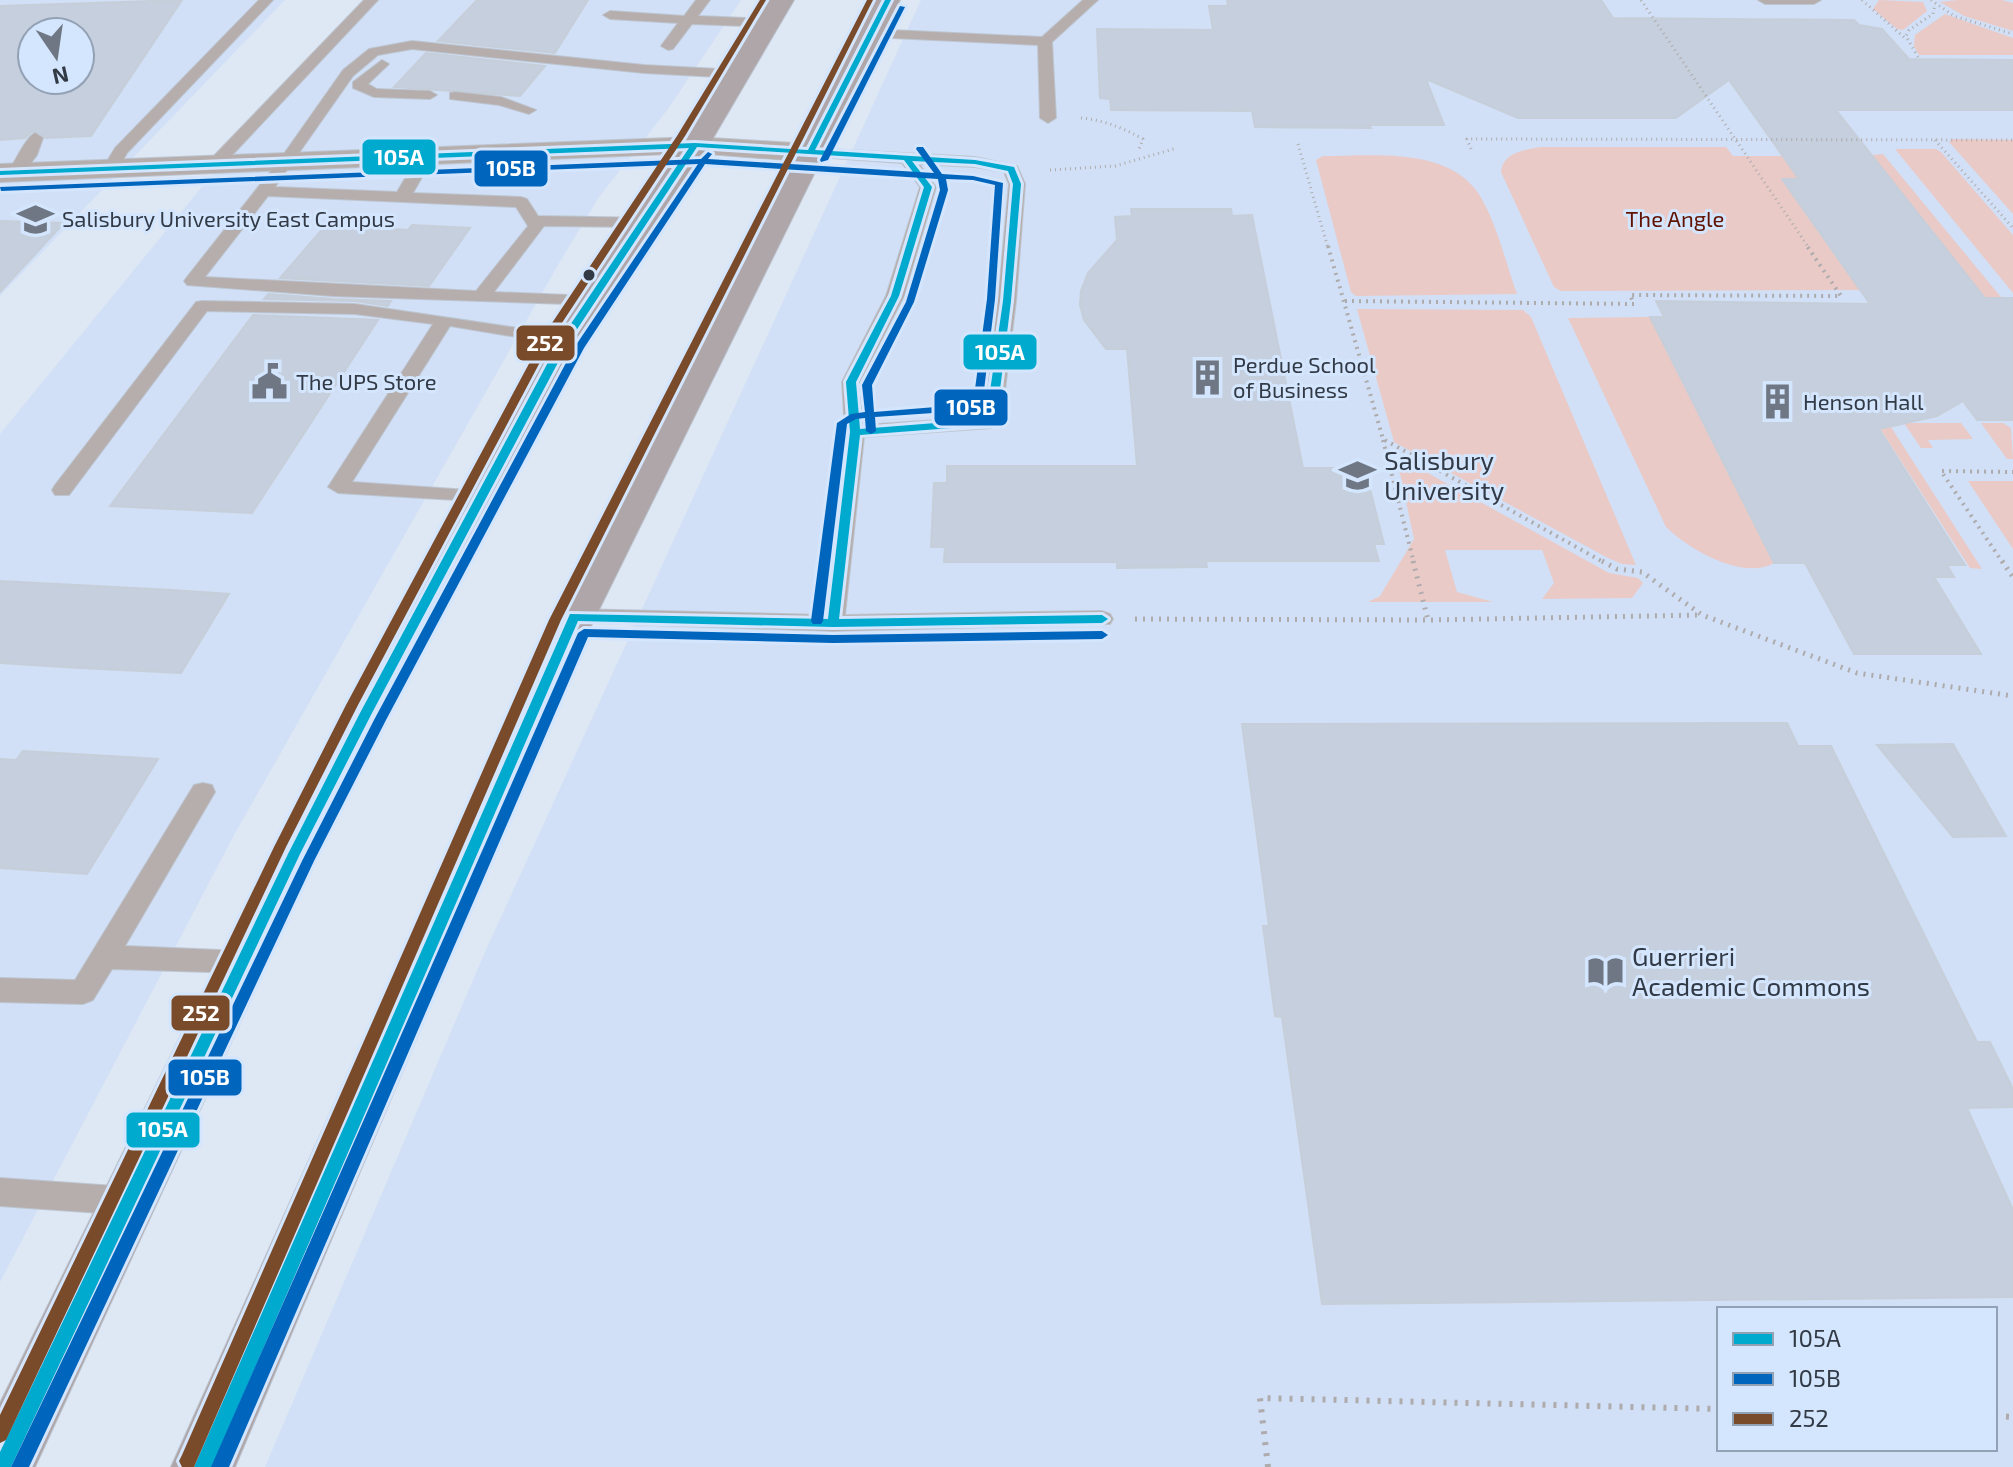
<svg xmlns="http://www.w3.org/2000/svg" width="2013" height="1467" font-family="'Exo 2',sans-serif">
<style>
.built{fill:#d1e0f6;fill-rule:evenodd}
.green{fill:#eacac7}
.building{fill:#c5cfdd;stroke:#c6ceda;stroke-width:2;fill-rule:evenodd}
.lines{fill:none;stroke-linecap:round;stroke-linejoin:round}
.lane-casing{stroke:#bdc5d0;stroke-width:2}
.street-casing{stroke:#bdc5d0;stroke-width:2}
.primary-casing{stroke:#bdc5d0;stroke-width:2}
.path-far3{stroke:#aeabad;stroke-width:3;stroke-dasharray:1 4;stroke-linecap:butt}
.path-far2{stroke:#aeabad;stroke-width:4;stroke-dasharray:2 5;stroke-linecap:butt}
.path-far1{stroke:#aeabad;stroke-width:5;stroke-dasharray:2 6;stroke-linecap:butt}
.path{stroke:#aeabad;stroke-width:6;stroke-dasharray:3 8;stroke-linecap:butt}
.lane{fill:#b6aead;fill-rule:evenodd}
.street{fill:#b6aead;fill-rule:evenodd}
.primary{fill:#aea6a8;fill-rule:evenodd}
.bus-1-casing{stroke:#d4e5fe;stroke-width:6}
.bus-2-casing{stroke:#d4e5fe;stroke-width:6}
.bus-3-casing{stroke:#d4e5fe;stroke-width:6}
.bus-1{fill:#00a9ce;fill-rule:evenodd}
.bus-2{fill:#0065bd;fill-rule:evenodd}
.bus-3{fill:#7a4b2a;fill-rule:evenodd}
.bus-dot{fill:#323a46;stroke:#d4e5fe;stroke-width:3}
.labels{text-anchor:middle;stroke-width:6;stroke-linejoin:round;paint-order:stroke}
.far-poi-label{font-size:22px;fill:#323a46;stroke:#d4e5fe;text-anchor:start}
.far-park-label{font-size:22px;fill:#611200;stroke:#d4e5fe}
.poi-label{font-size:26px;fill:#323a46;stroke:#d4e5fe;text-anchor:start}
.line-badge{stroke:#d4e5fe;stroke-width:3}
.badge-label{font-size:22px;text-anchor:middle;font-weight:bold;fill:#fff}
</style>
<rect width="100%" height="100%" fill="#dee7f4"/>
<g class="built">
<path d="M0,0H285L0,296ZM32,32H80V80H32Z"/>
<polygon points="376,0 741,0 668,109 599,197 558,265 234,835 0,1282 0,434 205,183"/>
<path d="M921,0H2013V1467H265L485,952ZM1719,1309H1995V1449H1719Z"/>
</g>
<g class="green">
<polygon points="1879,0 1923,2 1927,11 1903,30 1897,29 1873,9"/>
<polygon points="1958,0 2002,0 2013,3 2013,31 1964,16 1940,2"/>
<polygon points="1945,14 2013,38 2013,55 1919,55 1914,46 1915,35"/>
<polygon points="1952,139 2013,140 2013,214 1949,142"/>
<path d="M1540,147H1726L1733,156H1790L1807,179L1783,180L1818,230L1844,231L1887,290L1561,291L1554,287L1501,172C1503,153 1523,150 1540,147Z"/>
<polygon points="1895,149 1936,149 1941,152 2013,235 2013,293"/>
<polygon points="1883,154 2000,296 2003,298 1985,298 1872,155"/>
<path d="M1323,156C1371,156 1443,147 1476,190C1495,216 1506,264 1517,294L1356,296L1351,292L1316,160Z"/>
<polygon points="1357,309 1523,310 1531,317 1636,565 1622,564 1608,558 1394,442"/>
<path d="M1650,317L1774,563C1743,581 1688,549 1666,527L1568,318Z"/>
<polygon points="1870,413 1882,413 1982,569 1970,568"/>
<polygon points="1904,423 1961,423 1973,439 1928,440 1933,448 1921,448"/>
<polygon points="1981,423 2003,423 2011,428 2013,459 2007,459"/>
<polygon points="1406,461 1609,573 1638,578 1643,583 1632,598 1542,599 1554,583 1542,550 1445,550 1457,592 1493,602 1368,602 1380,596 1414,539 1398,464"/>
<polygon points="1968,481 2013,481 2013,549"/>
</g>
<g class="building">
<path d="M182,0L91,136L46,138L33,131L25,138L0,140V6ZM32,32H80V80H32Z"/>
<polygon points="477,0 588,0 555,53 438,41"/>
<polygon points="1227,0 1601,0 1613,18 1854,20 1859,25 1882,29 1909,59 2013,60 2013,110 1836,110 1985,298 2013,298 2013,420 1977,420 1963,401 1937,416 1879,429 1965,565 1947,565 1954,577 1934,577 1981,654 1854,654 1805,563 1774,563 1650,317 1664,317 1656,301 1870,304 1782,179 1799,179 1729,80 1676,118 1518,118 1426,79 1444,125 1369,125 1371,128 1255,127 1252,111 1111,110 1110,99 1100,98 1097,29 1213,30 1209,6 1228,6"/>
<polygon points="426,53 545,66 520,96 394,87"/>
<polygon points="1131,209 1231,209 1232,216 1252,215 1303,468 1355,468 1359,489 1370,489 1384,544 1374,544 1379,561 1206,561 1207,567 1117,568 1117,562 944,562 945,547 931,547 934,483 947,483 947,466 1137,466 1127,349 1106,349 1084,320 1080,305 1081,291 1088,273 1117,240 1115,217 1132,216"/>
<polygon points="0,221 64,223 0,292"/>
<polygon points="326,225 408,230 412,225 470,228 429,286 280,278"/>
<polygon points="268,294 333,299 391,301 388,306 355,301 264,299"/>
<polygon points="253,315 378,320 252,513 110,506"/>
<polygon points="0,581 172,590 229,594 181,673 80,668 0,663"/>
<polygon points="1787,723 1798,746 1831,746 1977,1042 1990,1042 2013,1089 2013,1107 1967,1108 2013,1210 2013,1297 1322,1304 1282,1017 1275,1016 1263,926 1269,926 1242,724"/>
<polygon points="1953,744 2006,836 1953,837 1877,745"/>
<polygon points="23,751 158,759 87,874 0,868 0,759 16,760"/>
</g>
<g class="lines">
<defs>
<g id="lane">
<polygon points="259,0 273,0 127,153 117,171 105,171 103,168 115,148"/>
<polygon points="364,0 378,0 221,167 209,167 209,161"/>
<polygon points="696,0 710,0 698,16 768,19 775,23 768,27 692,24 673,49 668,50 661,46 678,23 610,19 603,15 610,11 684,16"/>
<polygon points="1083,0 1098,0 1052,42 1056,118 1048,123 1040,118 1038,45 870,37 863,33 870,29 1042,37"/>
<polygon points="1758,0 1821,0 1814,4 1765,4"/>
<path d="M412,41L644,65L737,70L744,74L737,78L644,73L412,49L378,55L353,76L275,187L397,192L420,153L426,151L434,156L413,193L521,197L527,199L538,216L650,218L652,222L650,226L644,227L544,226L494,292L592,296L598,297L601,301L598,305L333,296L187,285L184,281L187,277L281,158L343,70L369,49ZM268,196L516,207L528,226L476,291L205,277Z"/>
<polygon points="382,60 389,64 368,84 377,89 430,91 437,95 430,99 374,97 353,88 353,82"/>
<polygon points="455,92 501,97 536,110 529,114 499,105 450,99 450,93"/>
<path d="M35,133L43,138L37,155L22,175H10L8,172C15,162 26,137 35,133Z"/>
<path d="M810,148L975,157L1017,166L1025,184L1016,301L1001,422L991,428L864,437L845,615L1102,611L1110,614L1113,619L1110,624L833,631L566,622L563,617L566,612L574,609L823,615L845,432L842,382L886,296L920,187L902,163L804,156L802,153ZM919,164L975,167L1004,172L1009,184L998,301L982,417L864,425L860,382L904,296L936,187Z"/>
<polygon points="202,301 355,304 565,335 574,340 565,345 450,326 352,482 483,491 490,492 493,497 490,502 338,493 328,487 433,324 355,314 207,311 69,495 55,495 52,490 55,485 196,302"/>
<polygon points="203,783 212,785 215,792 125,946 242,951 252,954 256,962 252,970 242,973 112,969 93,1000 83,1004 0,1002 0,978 75,980 194,785"/>
<polygon points="0,1178 129,1187 140,1191 144,1201 140,1211 129,1215 0,1206"/>
</g>
<polygon id="street" points="695,137 810,144 820,147 824,153 820,159 810,162 695,153 0,182 0,164"/>
<g id="primary">
<polygon points="770,0 794,0 709,145 582,340 388,713 318,854 35,1467 0,1467 0,1403 270,854 548,340 681,145"/>
<polygon points="876,0 900,0 591,626 235,1467 171,1467 549,626"/>
</g>
</defs>
<use href="#lane" class="lane-casing"/>
<use href="#street" class="street-casing"/>
<use href="#primary" class="primary-casing"/>
<g class="path-far3">
<polyline points="1641,0 1809,248"/>
<polyline points="1862,0 1906,39"/>
<polyline points="1931,0 1954,16 2013,34"/>
<polyline points="1918,57 1906,36 1909,30 1933,14 1935,4"/>
<path d="M1081,118C1104,120 1123,128 1143,139L1139,149"/>
<polyline points="1935,140 2013,228"/>
<polyline points="1298,144 1328,248"/>
<polyline points="1471,149 1467,139 2013,140"/>
<polyline points="1050,170 1115,166 1177,148"/>
</g>
<g class="path-far2">
<polyline points="1328,246 1383,439 1605,563"/>
<polyline points="1345,301 1634,304 1630,295 1841,296 1807,246"/>
<polyline points="1383,440 1414,563"/>
<polyline points="2003,563 1941,471 2013,472"/>
</g>
<g class="path-far1">
<polyline points="1413,561 1428,620"/>
<polyline points="1602,561 1617,569 1642,572 1702,615 1857,673 2013,696"/>
<polyline points="2002,561 2013,577"/>
<polyline points="1135,619 1428,620 1701,615"/>
</g>
<g class="path">
<polyline points="1995,1416 2013,1417"/>
<polyline points="1268,1467 1260,1398 1719,1409"/>
</g>
<use href="#lane" class="lane"/>
<use href="#street" class="street"/>
<use href="#primary" class="primary"/>
<defs>
<path id="bus-1" d="M885,0H891L815,150L975,160L1014,167L1021,184L1011,301L996,422L991,425L860,435L839,619L1102,615L1108,619L1102,623L833,627L578,621L212,1467H194L570,614L828,619L850,432L846,382L891,296L924,187L904,160L697,147L570,340L372,713L300,854L11,1467H0V1452L288,854L360,713L560,340L689,148L0,175V171L695,143L808,150ZM912,161L975,164L1008,171L1013,184L1003,301L986,419L860,429L856,382L899,296L932,187Z"/>
<g id="bus-2">
<polygon points="900,6 905,7 828,160 821,162 820,160"/>
<path d="M917,147H923L942,174L973,176L1003,183L995,299L982,407L977,410L875,417L876,431L871,434L866,431L865,418L856,419L847,424L823,621L821,624H813L811,621L837,423L851,414L865,412L862,385L906,302L940,190L938,179L705,164L584,348L386,720L314,861L29,1467H11L302,861L374,720L574,348L698,164L1,191L0,187L701,159L708,152L712,154L708,159L934,173L916,149ZM946,179L973,180L995,185L987,299L973,404L874,412L872,385L914,302L948,190Z"/>
<polygon points="584,629 833,635 1102,631 1108,635 1102,639 833,643 588,637 229,1467 211,1467 578,633"/>
</g>
<g id="bus-3">
<polygon points="760,0 766,0 685,136 556,332 358,705 286,847 6,1440 0,1443 0,1415 274,847 346,705 546,332 677,136"/>
<polygon points="867,0 873,0 561,620 194,1467 182,1467 179,1461 182,1455 549,620"/>
</g>
</defs>
<use href="#bus-1" class="bus-1-casing"/>
<use href="#bus-2" class="bus-2-casing"/>
<use href="#bus-3" class="bus-3-casing"/>
<use href="#bus-1" class="bus-1"/>
<use href="#bus-2" class="bus-2"/>
<use href="#bus-3" class="bus-3"/>
</g>
<defs>
<symbol id="university-bare" viewBox="-9 -9 18 18"><path d="M0-5L7-2L0 1L-7-2ZM-4 1L0 2.5L4 1V4Q0 6-4 4Z" fill="#6e7783" stroke="#d4e5fe" stroke-width="2.5" paint-order="stroke"/></symbol>
<symbol id="building-bare" viewBox="-9 -9 18 18"><path d="M-4-6H4V6H1V3H-1V6H-4ZM-2.5-4.3h1.7v1.8h-1.7ZM.8-4.3h1.7v1.8H.8ZM-2.5-1h1.7V.8h-1.7ZM.8-1h1.7V.8H.8Z" fill="#6e7783" stroke="#d4e5fe" stroke-width="2.5" paint-order="stroke"/></symbol>
<symbol id="civic-bare" viewBox="-9 -9 18 18"><path d="M-.6-6.5H3V-4.5H.6V-3L4-1V1h2V6H-6V1h2V-1L-.6-3ZM-1.2 2.5V6h2.4V2.5Z" fill="#6e7783" stroke="#d4e5fe" stroke-width="2.5" paint-order="stroke"/></symbol>
<symbol id="library-bare" viewBox="-9 -9 18 18"><path d="M-6-4Q-3-5.5-.7-3.5V5Q-3 3-6 4ZM6-4Q3-5.5 .7-3.5V5Q3 3 6 4Z" fill="#6e7783" stroke="#d4e5fe" stroke-width="2.5" paint-order="stroke"/></symbol>
</defs>
<g fill-rule="evenodd">
<use href="#university-bare" x="10" y="194" width="51" height="51"/>
<use href="#building-bare" x="1182" y="352" width="51" height="51"/>
<use href="#civic-bare" x="244" y="356" width="51" height="51"/>
<use href="#building-bare" x="1752" y="376" width="51" height="51"/>
<use href="#university-bare" x="1332" y="450" width="51" height="51"/>
<use href="#library-bare" x="1580" y="946" width="51" height="51"/>
</g>
<circle class="bus-dot" cx="589" cy="275" r="7"/>
<g class="labels">
<g class="far-poi-label">
<text x="62" y="227">Salisbury University East Campus</text>
<text x="1233" y="373">Perdue School<tspan x="1233" dy="25">of Business</tspan></text>
<text x="296" y="390">The UPS Store</text>
<text x="1803" y="410">Henson Hall</text>
</g>
<g class="far-park-label">
<text x="1675" y="227">The Angle</text>
</g>
<g class="poi-label">
<text x="1384" y="470">Salisbury<tspan x="1384" dy="30">University</tspan></text>
<text x="1632" y="966">Guerrieri<tspan x="1632" dy="30">Academic Commons</tspan></text>
</g>
</g>
<g class="line-badge">
<rect x="361" y="138" width="76" height="38" rx="8" fill="#00a9ce"/>
<rect x="473" y="149" width="76" height="39" rx="8" fill="#0065bd"/>
<rect x="515" y="324" width="61" height="38" rx="8" fill="#7a4b2a"/>
<rect x="962" y="333" width="76" height="38" rx="8" fill="#00a9ce"/>
<rect x="933" y="388" width="76" height="39" rx="8" fill="#0065bd"/>
<rect x="170" y="994" width="61" height="38" rx="8" fill="#7a4b2a"/>
<rect x="167" y="1058" width="76" height="39" rx="8" fill="#0065bd"/>
<rect x="125" y="1111" width="76" height="38" rx="8" fill="#00a9ce"/>
</g>
<g class="badge-label">
<text x="399" y="165">105A</text>
<text x="511" y="176">105B</text>
<text x="545" y="351">252</text>
<text x="1000" y="360">105A</text>
<text x="971" y="415">105B</text>
<text x="201" y="1021">252</text>
<text x="205" y="1085">105B</text>
<text x="163" y="1137">105A</text>
</g>
<rect x="1717" y="1307" width="280" height="144" fill="#d4e5fe" stroke="#93a1b4" stroke-width="2"/>
<rect x="1733" y="1333" width="40" height="12" fill="#00a9ce" stroke="#93a1b4" stroke-width="2"/>
<text x="1789" y="1347" font-size="24" fill="#323a46">105A</text>
<rect x="1733" y="1373" width="40" height="12" fill="#0065bd" stroke="#93a1b4" stroke-width="2"/>
<text x="1789" y="1387" font-size="24" fill="#323a46">105B</text>
<rect x="1733" y="1413" width="40" height="12" fill="#7a4b2a" stroke="#93a1b4" stroke-width="2"/>
<text x="1789" y="1427" font-size="24" fill="#323a46">252</text>
<g transform="translate(56 56) rotate(167)"><circle r="38" fill="#d4e5fe" stroke="#93a1b4" stroke-width="2"/>
<path d="M0-6L14 30L0 20L-14 30Z" fill="#6e7783"/>
<text y="-12" font-size="22" font-weight="bold" text-anchor="middle" fill="#323a46">N</text>
</g>
</svg>
